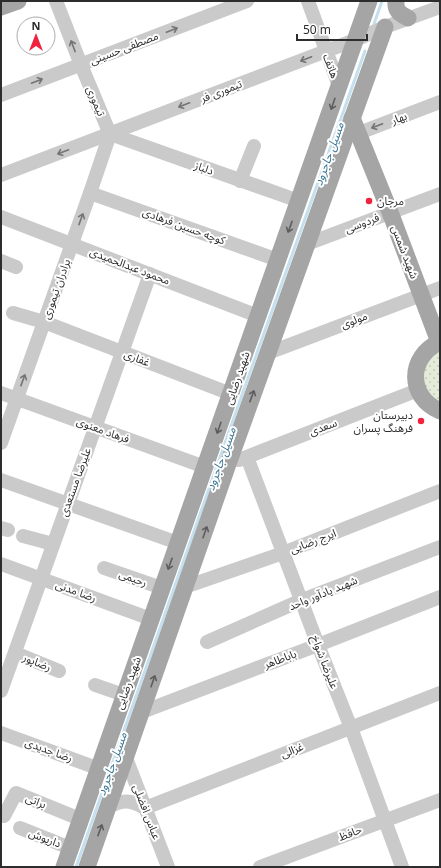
<svg xmlns="http://www.w3.org/2000/svg" width="441" height="868" font-family="'Noto Sans','Noto Sans Arabic',sans-serif">
<style>
.grass{fill:url(#grass-dots)}
.lines{fill:none;stroke-linecap:round;stroke-linejoin:round}
.stream{stroke:#c4dfed;stroke-width:3}
.minor{stroke:#cacaca;stroke-width:14}
.major{stroke:#a5a5a5;stroke-width:17}
.oneway{stroke:#747474}
.oneway2{stroke:#5d5d5d}
.poi-dot{fill:#ef233f;stroke:#fff;stroke-width:1.5}
.labels{text-anchor:middle;stroke-width:4;stroke-linejoin:round;paint-order:stroke}
.street-label{font-size:11px;fill:#2d2d2d;stroke:#fff}
.poi-label{font-size:11px;fill:#2d2d2d;stroke:#fff;text-anchor:start}
.water-label{font-size:12px;font-style:italic;fill:#377593;stroke:#fff}
</style>
<defs>
<pattern id="grass-dots" width="8" height="8" patternUnits="userSpaceOnUse"><rect width="8" height="8" fill="#e4ebd9"/><path d="M2 2h.1M6 6h.1" fill="none" stroke="#c4cabb" stroke-width="1.8" stroke-linecap="round"/></pattern>
</defs>
<rect width="100%" height="100%" fill="#fff"/>
<polygon class="grass" points="440,350 440,404 434,401 424,385 425,366 429,358"/>
<g class="lines">
<g class="stream">
<polyline points="374,24 382,1"/>
<polyline points="76,867 243,392 365,51"/>
</g>
<g class="minor">
<polyline points="56,1 81,65 110,134"/>
<polyline points="308,1 339,86"/>
<polyline points="1,95 247,1"/>
<polyline points="359,133 440,102"/>
<polyline points="110,134 299,201"/>
<polyline points="1,175 355,40 385,27 440,7"/>
<polyline points="240,181 254,146"/>
<polyline points="90,193 278,260"/>
<polyline points="1,217 258,316"/>
<polyline points="307,244 440,194"/>
<polyline points="1,261 16,267"/>
<polyline points="13,313 44,322 231,394"/>
<polyline points="268,353 440,288"/>
<polyline points="1,393 205,467"/>
<polyline points="1,443 90,193 110,134"/>
<polyline points="247,457 318,645 351,728 402,867"/>
<polyline points="239,460 418,390"/>
<polyline points="1,480 178,543"/>
<polyline points="1,528 8,530"/>
<polyline points="23,536 53,544"/>
<polyline points="1,564 151,619"/>
<polyline points="104,568 162,588"/>
<polyline points="185,587 283,553 440,491"/>
<polyline points="207,642 302,600 440,547"/>
<polyline points="15,653 59,671"/>
<polyline points="95,685 124,695"/>
<polyline points="1,691 150,274"/>
<polyline points="142,712 318,645 440,597"/>
<polyline points="1,733 97,768"/>
<polyline points="126,758 168,867"/>
<path d="M108,807C123,799 131,800 145,808L440,693"/>
<polyline points="4,816 16,793 80,819"/>
<polyline points="20,828 70,848"/>
<polyline points="260,867 440,800"/>
</g>
<g class="major">
<path d="M396,1C395,11 400,14 408,18"/>
<polyline points="1,7 18,1"/>
<polyline points="352,118 390,212 439,342"/>
<path d="M440,342C408,356 407,397 440,411"/>
<path d="M64,867C163,578 269,290 369,1"/>
<polyline points="87,867 228,464 385,27"/>
</g>
</g>
<defs><path id="oneway-shaft" d="M-6 0H5M1.5-3L5.5 0L1.5 3" fill="none" stroke-width="1.6" stroke-linecap="round" stroke-linejoin="round"/></defs>
<g class="oneway">
<use href="#oneway-shaft" transform="translate(172 30) rotate(-21)"/>
<use href="#oneway-shaft" transform="translate(73 46) rotate(-111)"/>
<use href="#oneway-shaft" transform="translate(306 59) rotate(159)"/>
<use href="#oneway-shaft" transform="translate(37 81) rotate(-21)"/>
<use href="#oneway-shaft" transform="translate(184 105) rotate(159)"/>
<use href="#oneway-shaft" transform="translate(377 126) rotate(159)"/>
<use href="#oneway-shaft" transform="translate(63 152) rotate(159)"/>
<use href="#oneway-shaft" transform="translate(81 219) rotate(-70)"/>
<use href="#oneway-shaft" transform="translate(23 380) rotate(-70)"/>
</g>
<g class="oneway2">
<use href="#oneway-shaft" transform="translate(333 104) rotate(109)"/>
<use href="#oneway-shaft" transform="translate(290 227) rotate(110)"/>
<use href="#oneway-shaft" transform="translate(252 396) rotate(-70)"/>
<use href="#oneway-shaft" transform="translate(219 428) rotate(109)"/>
<use href="#oneway-shaft" transform="translate(205 532) rotate(-71)"/>
<use href="#oneway-shaft" transform="translate(170 564) rotate(110)"/>
<use href="#oneway-shaft" transform="translate(153 681) rotate(-71)"/>
<use href="#oneway-shaft" transform="translate(100 830) rotate(-70)"/>
</g>
<g class="poi-dot">
<circle cx="369" cy="201" r="4"/>
<circle cx="421" cy="421" r="4"/>
</g>
<g class="labels">
<g class="street-label">
<text transform="translate(124 48) rotate(-21)" y="4">مصطفی حسینی</text>
<text transform="translate(331 66) rotate(69)" y="4">هاتف</text>
<text transform="translate(221 91) rotate(-21)" y="4">تیموری فر</text>
<text transform="translate(96 101) rotate(67)" y="4">تیموری</text>
<text transform="translate(399 118) rotate(-21)" y="4">بهار</text>
<text transform="translate(204 168) rotate(20)" y="4">دلباز</text>
<text transform="translate(362 223) rotate(-21)" y="4">فردوسی</text>
<text transform="translate(184 226) rotate(20)" y="4">کوچه حسین فرهادی</text>
<text transform="translate(405 252) rotate(69)" y="4">شهید شمس</text>
<text transform="translate(130 266) rotate(21)" y="4">محمود عبدالحمیدی</text>
<text transform="translate(56 289) rotate(-70)" y="4">برادران تیموری</text>
<text transform="translate(354 320) rotate(-21)" y="4">مولوی</text>
<text transform="translate(137 358) rotate(21)" y="4">غفاری</text>
<text transform="translate(237 378) rotate(-71)" y="4">شهید رضایی</text>
<text transform="translate(323 427) rotate(-21)" y="4">سعدی</text>
<text transform="translate(103 430) rotate(20)" y="4">فرهاد معنوی</text>
<text transform="translate(75 482) rotate(-70)" y="4">علیرضا مستعدی</text>
<text transform="translate(313 541) rotate(-21)" y="4">ایرج رضایی</text>
<text transform="translate(133 578) rotate(19)" y="4">رحیمی</text>
<text transform="translate(76 591) rotate(20)" y="4">رضا مدنی</text>
<text transform="translate(323 593) rotate(-22)" y="4">شهید یادآور واحد</text>
<text transform="translate(280 659) rotate(-21)" y="4">باباطاهر</text>
<text transform="translate(37 662) rotate(22)" y="4">رضاپور</text>
<text transform="translate(325 662) rotate(69)" y="4">علیرضا شواخ</text>
<text transform="translate(128 683) rotate(-70)" y="4">شهید رضایی</text>
<text transform="translate(49 750) rotate(20)" y="4">رضا جدیدی</text>
<text transform="translate(292 750) rotate(-21)" y="4">غزالی</text>
<text transform="translate(36 801) rotate(22)" y="4">براتی</text>
<text transform="translate(147 812) rotate(69)" y="4">عباس افضلی</text>
<text transform="translate(350 833) rotate(-21)" y="4">حافظ</text>
<text transform="translate(45 838) rotate(21)" y="4">داریوش</text>
</g>
<g class="poi-label">
<text x="377" y="205">مرجان</text>
<text x="413" y="419" text-anchor="end">دبیرستان<tspan x="413" dy="13">فرهنگ پسران</tspan></text>
</g>
<g class="water-label">
<text transform="translate(329 154) rotate(-70)" y="4">مسیل جاجرود</text>
<text transform="translate(221 459) rotate(-70)" y="4">مسیل جاجرود</text>
<text transform="translate(112 764) rotate(-70)" y="4">مسیل جاجرود</text>
</g>
</g>
<rect width="441" height="868" fill="none" stroke="#2d2d2d" stroke-width="4"/>
<g transform="translate(36 36)"><circle r="19" fill="#ffffff" stroke="#ababab"/>
<path d="M0-3L7 15L0 10L-7 15Z" fill="#ef233f"/>
<text y="-6" font-size="11" font-weight="bold" text-anchor="middle" fill="#2d2d2d">N</text>
</g>
<path d="M297 34v6h70v-6" fill="none" stroke="#2d2d2d" stroke-width="2"/>
<text x="303" y="34" font-size="12" fill="#2d2d2d" stroke="#ffffff" stroke-width="3" paint-order="stroke">50 m</text>
</svg>
